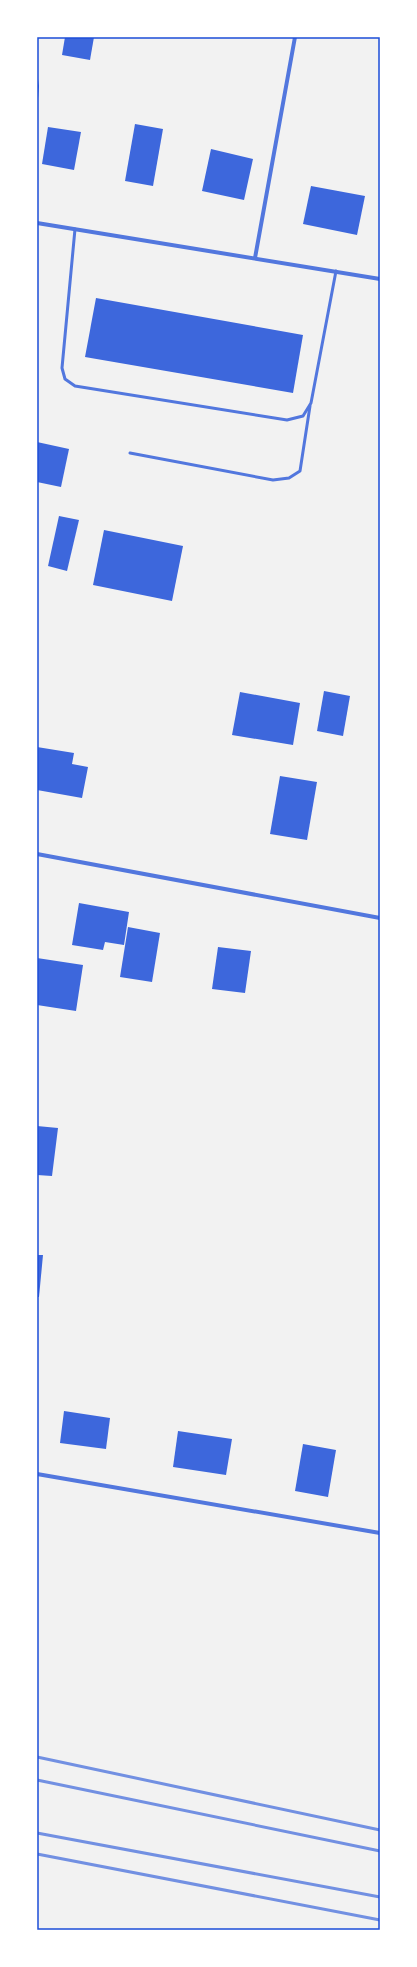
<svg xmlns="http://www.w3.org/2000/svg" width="417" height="1967" font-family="Lato,sans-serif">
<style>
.building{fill:#3d67dc}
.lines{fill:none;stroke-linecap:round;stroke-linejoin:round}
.service{stroke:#5277de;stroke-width:3}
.minor{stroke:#5277de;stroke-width:4}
.rail{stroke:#7290e2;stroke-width:3}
.neatline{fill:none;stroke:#1d4ed8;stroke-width:1.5}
</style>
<rect width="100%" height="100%" fill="#f2f2f2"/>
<g class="building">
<polygon points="65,37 94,37 90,60 62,55"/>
<polygon points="38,79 39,86 38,99 37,99"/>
<polygon points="135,124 163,129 153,186 125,181"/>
<polygon points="48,127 81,132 74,170 42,164"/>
<polygon points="211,149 253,159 244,200 202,191"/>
<polygon points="311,186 365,196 357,235 303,224"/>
<polygon points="96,298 303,335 293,393 85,357"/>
<polygon points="37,442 69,449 61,487 37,482"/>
<polygon points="59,516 79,520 67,571 48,566"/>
<polygon points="104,530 183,546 172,601 93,585"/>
<polygon points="324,691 350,696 343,736 317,731"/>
<polygon points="240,692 300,703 293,745 232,735"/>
<polygon points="37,747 74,753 72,764 88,767 82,798 37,790"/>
<polygon points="280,776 317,782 307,840 270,834"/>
<polygon points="79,903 129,912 124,945 105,942 103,950 72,945"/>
<polygon points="128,927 160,933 152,982 120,977"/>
<polygon points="218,947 251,951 245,993 212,989"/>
<polygon points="37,958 83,965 76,1011 37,1005"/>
<polygon points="37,1126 58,1128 52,1176 37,1175"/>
<polygon points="37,1255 43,1255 39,1297 37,1297"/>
<polygon points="64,1411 110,1418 106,1449 60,1443"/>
<polygon points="178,1431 232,1439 226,1475 173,1467"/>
<polygon points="303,1444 336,1450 328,1497 295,1491"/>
</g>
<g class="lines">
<g class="service">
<polyline points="75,229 62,368 65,379 75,386 287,420 303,416 311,403 336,271"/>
<polyline points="130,453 273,480 289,478 300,471 310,406"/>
</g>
<g class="minor">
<polyline points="37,223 380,279"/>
<polyline points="255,258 295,37"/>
<polyline points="37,854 380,918"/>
<polyline points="37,1474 380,1533"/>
</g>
<g class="rail">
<polyline points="37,1757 380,1830"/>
<polyline points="37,1780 380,1851"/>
<polyline points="37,1833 380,1897"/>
<polyline points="37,1854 380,1920"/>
</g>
</g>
<rect width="417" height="1967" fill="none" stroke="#ffffff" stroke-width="76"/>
<rect x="38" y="38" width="341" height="1891" class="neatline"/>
</svg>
